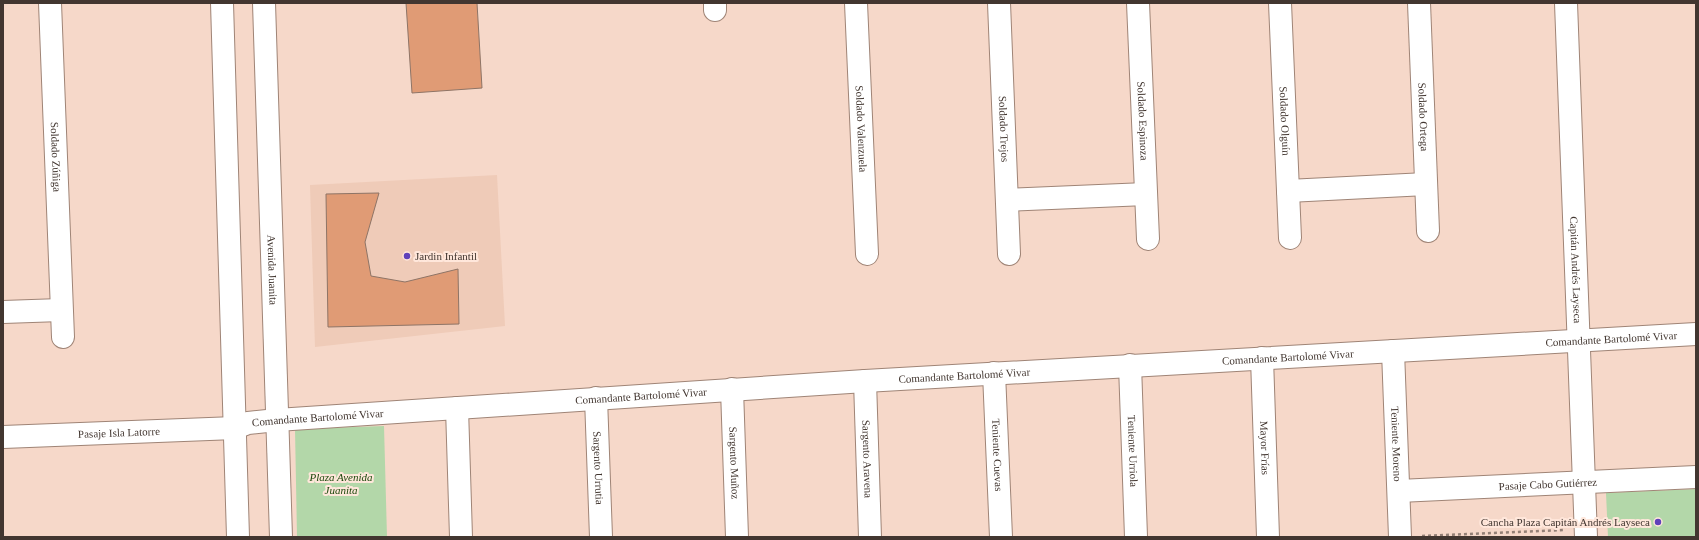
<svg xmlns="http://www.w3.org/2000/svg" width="1699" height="540" font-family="'Times New Roman',serif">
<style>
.built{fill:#efcbb8}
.green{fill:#b3d7a9}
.building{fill:#e09b75;stroke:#8e7466}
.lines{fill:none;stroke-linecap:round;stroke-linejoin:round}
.minor-casing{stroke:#9f8476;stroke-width:24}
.path{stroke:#948076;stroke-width:2.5;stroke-dasharray:3 3;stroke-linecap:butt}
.minor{stroke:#fff;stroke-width:22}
.poi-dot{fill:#5f41ba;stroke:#ffe7db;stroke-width:1.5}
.labels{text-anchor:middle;stroke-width:4;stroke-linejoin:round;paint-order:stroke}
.street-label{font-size:11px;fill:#423630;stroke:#ffe7db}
.poi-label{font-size:11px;fill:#423630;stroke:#ffe7db;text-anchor:start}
.park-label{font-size:11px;font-style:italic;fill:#1c490c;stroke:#ffe7db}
</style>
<rect width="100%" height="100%" fill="#f6d8c9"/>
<polygon class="built" points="497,175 505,326 315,347 310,185"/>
<g class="green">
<polygon points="384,426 387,537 297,537 295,429"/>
<polygon points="1696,489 1696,537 1608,537 1606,493"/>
</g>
<g class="building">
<polygon points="406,3 477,3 482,88 412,93"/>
<polygon points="379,193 365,242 371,276 405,282 458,269 459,324 328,327 326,194"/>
</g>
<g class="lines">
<defs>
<g id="minor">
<path id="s1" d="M50,3L63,337"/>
<polyline points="222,3 238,537"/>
<path id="s2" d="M264,3L281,537"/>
<polyline points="715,3 715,10"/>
<path id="s3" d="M856,3L867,254"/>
<path id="s4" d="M999,3L1009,254"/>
<path id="s5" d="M1138,3L1148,239"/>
<path id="s6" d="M1280,3L1290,238"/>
<path id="s7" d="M1419,3L1428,231"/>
<path id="s8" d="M1566,3L1586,537"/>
<polyline points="1288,191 1426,184"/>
<polyline points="1007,200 1146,194"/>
<polyline points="3,312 61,310"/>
<path id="s9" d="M1393,351L1400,537"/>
<path id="s10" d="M1262,358L1268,537"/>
<path id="s11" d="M1130,365L1136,537"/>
<path id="s12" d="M994,373L1001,537"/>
<path id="s13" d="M865,381L870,537"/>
<path id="s14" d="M732,389L737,537"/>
<path id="s15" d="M596,398L601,537"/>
<polyline points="457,408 461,537"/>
<path id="s16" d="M3,437L235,428L248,423L277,420L865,381L1696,334"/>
<path id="s17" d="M1399,491L1696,477"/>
</g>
</defs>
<use href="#minor" class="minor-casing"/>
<polyline class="path" points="1422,536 1563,530"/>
<use href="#minor" class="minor"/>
</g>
<g class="poi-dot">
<circle cx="407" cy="256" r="4"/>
<circle cx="1658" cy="522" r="4"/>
</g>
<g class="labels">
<g class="street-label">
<text dy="4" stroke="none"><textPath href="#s7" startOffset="114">Soldado Ortega</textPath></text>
<text dy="4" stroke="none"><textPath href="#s5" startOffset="118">Soldado Espinoza</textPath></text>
<text dy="4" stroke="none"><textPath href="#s6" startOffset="118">Soldado Olguín</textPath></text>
<text dy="4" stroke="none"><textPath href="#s3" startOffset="126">Soldado Valenzuela</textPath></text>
<text dy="4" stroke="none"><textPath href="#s4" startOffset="126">Soldado Trejos</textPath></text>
<text dy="4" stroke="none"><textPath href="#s1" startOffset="154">Soldado Zúñiga</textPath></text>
<text dy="4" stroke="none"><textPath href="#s2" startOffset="267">Avenida Juanita</textPath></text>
<text dy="4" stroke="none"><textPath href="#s8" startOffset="267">Capitán Andrés Layseca</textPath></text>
<text dy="4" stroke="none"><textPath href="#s16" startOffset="1612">Comandante Bartolomé Vivar</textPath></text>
<text dy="4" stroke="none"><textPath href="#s16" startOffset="1288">Comandante Bartolomé Vivar</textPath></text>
<text dy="4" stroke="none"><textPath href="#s16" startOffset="964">Comandante Bartolomé Vivar</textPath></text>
<text dy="4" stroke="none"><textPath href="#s16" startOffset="640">Comandante Bartolomé Vivar</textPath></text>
<text dy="4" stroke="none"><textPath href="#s16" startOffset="316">Comandante Bartolomé Vivar</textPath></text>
<text dy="4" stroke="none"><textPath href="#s16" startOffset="116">Pasaje Isla Latorre</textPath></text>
<text dy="4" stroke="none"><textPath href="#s9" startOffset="93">Teniente Moreno</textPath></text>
<text dy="4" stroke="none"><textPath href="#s10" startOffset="90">Mayor Frías</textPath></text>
<text dy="4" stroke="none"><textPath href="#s11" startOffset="86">Teniente Urriola</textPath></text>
<text dy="4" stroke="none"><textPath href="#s12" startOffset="82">Teniente Cuevas</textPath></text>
<text dy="4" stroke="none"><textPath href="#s13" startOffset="78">Sargento Aravena</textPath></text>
<text dy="4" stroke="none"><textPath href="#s14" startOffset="74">Sargento Muñoz</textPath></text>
<text dy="4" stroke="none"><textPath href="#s15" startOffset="70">Sargento Urrutia</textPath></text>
<text dy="4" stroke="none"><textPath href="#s17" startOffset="149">Pasaje Cabo Gutiérrez</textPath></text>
</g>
<g class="poi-label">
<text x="415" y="260">Jardin Infantil</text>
<text x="1650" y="526" text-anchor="end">Cancha Plaza Capitán Andrés Layseca</text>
</g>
<g class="park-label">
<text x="341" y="481">Plaza Avenida<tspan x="341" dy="13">Juanita</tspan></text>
</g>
</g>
<rect width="1699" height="540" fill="none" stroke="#423630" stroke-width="8"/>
</svg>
